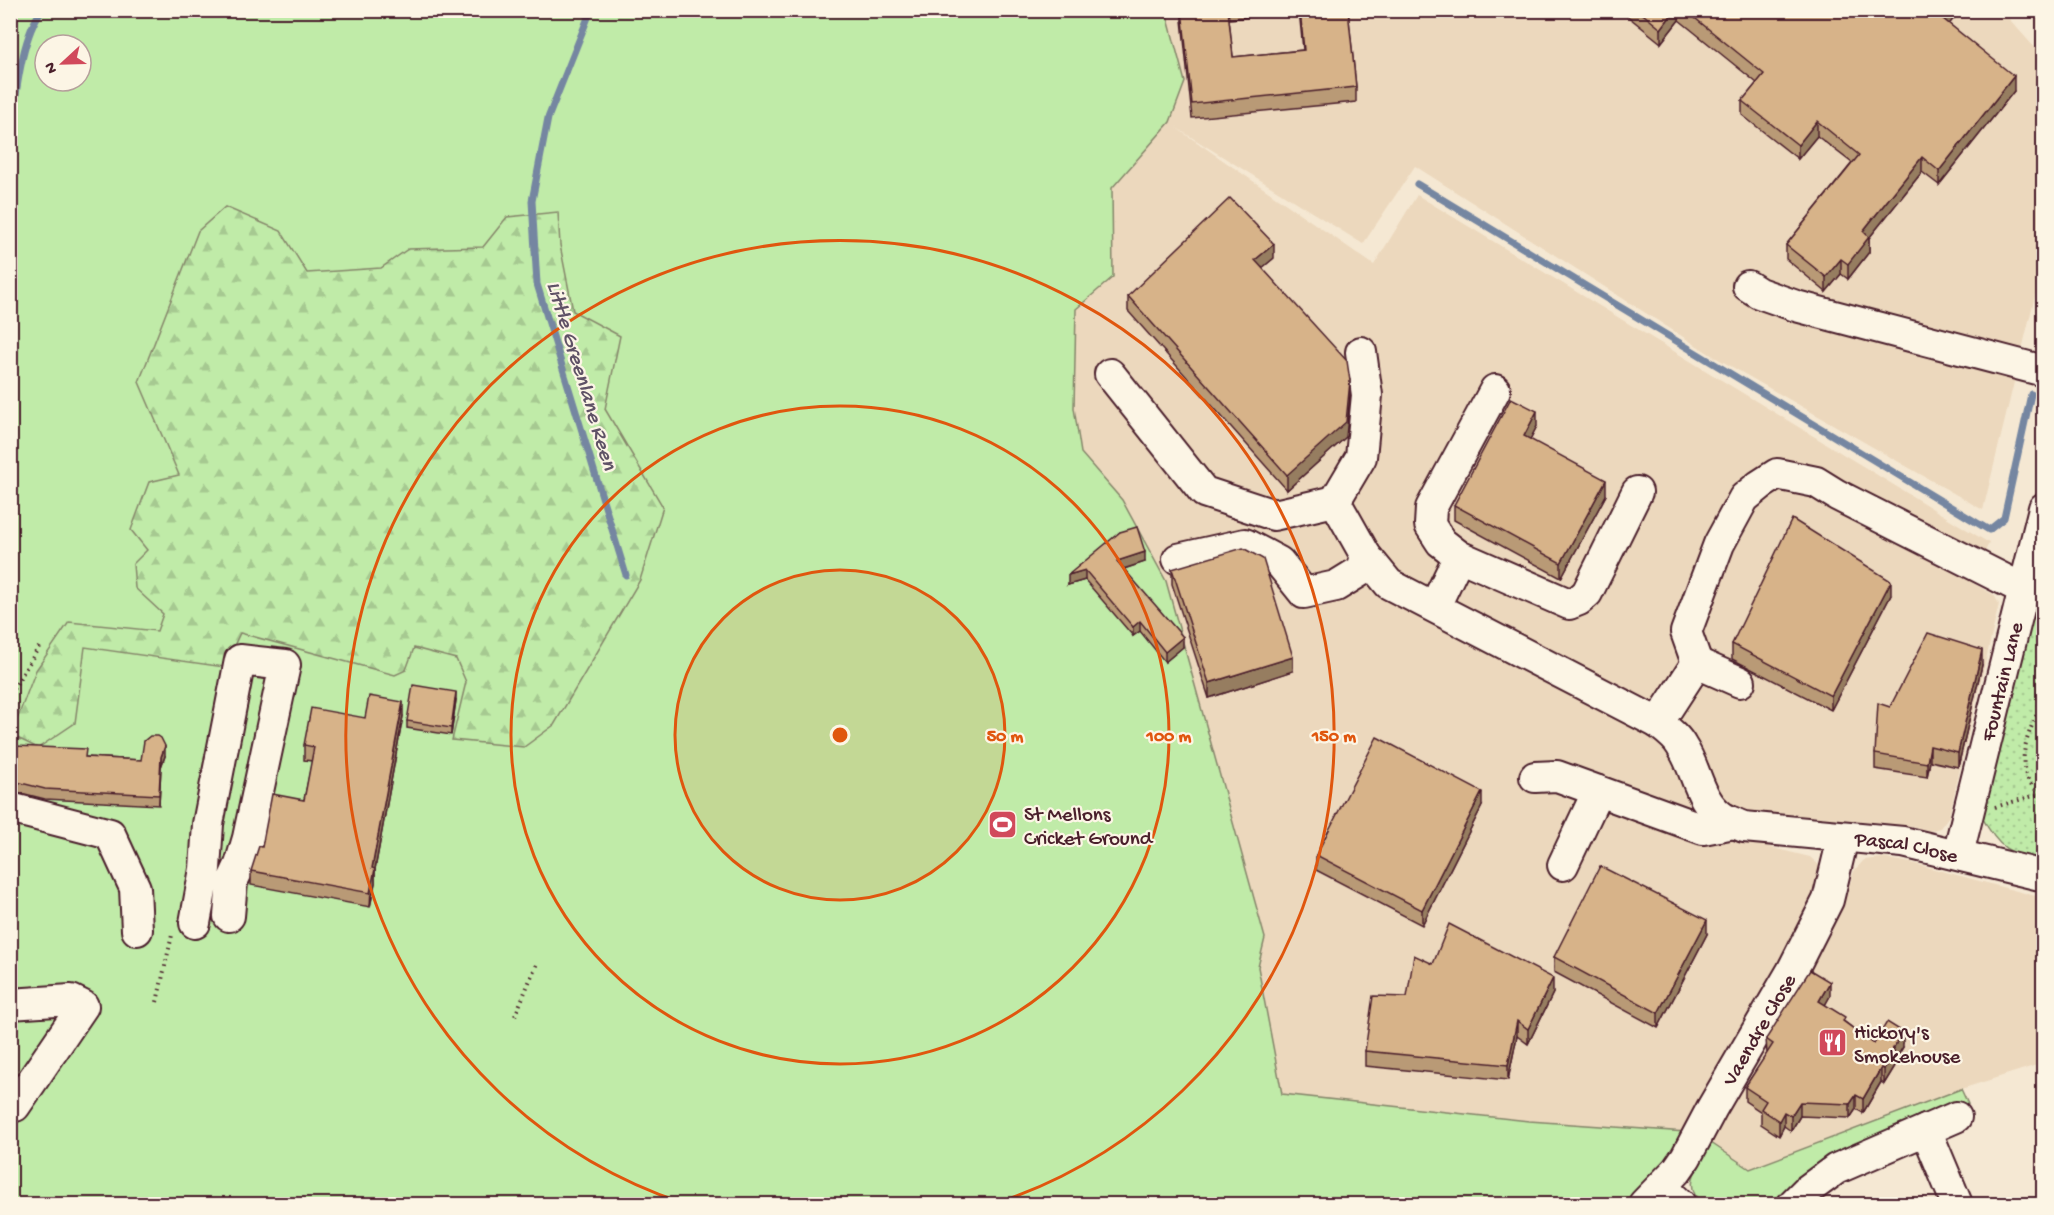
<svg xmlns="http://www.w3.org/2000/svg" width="2054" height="1215" font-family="'Gochi Hand',sans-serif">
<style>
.built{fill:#ecd8bd}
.green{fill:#c0eba8;stroke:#85856a;stroke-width:1.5;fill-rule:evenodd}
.forest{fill:url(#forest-firs);stroke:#85856a;stroke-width:1.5}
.park{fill:url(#park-dots);stroke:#85856a;stroke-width:1.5}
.water{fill:url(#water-rules);stroke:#7586a1;stroke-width:1.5}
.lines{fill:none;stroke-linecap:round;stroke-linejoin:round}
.stream{stroke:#7586a1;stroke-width:7}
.minor-casing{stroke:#4a1f2b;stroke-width:34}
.path{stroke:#4a1f2b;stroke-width:4;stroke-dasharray:1.5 4.5;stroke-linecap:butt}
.minor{stroke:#fcf5e5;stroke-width:30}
.wall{fill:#b99a76;stroke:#4a1f2b;stroke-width:1.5}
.shaded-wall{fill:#967d60;stroke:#4a1f2b;stroke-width:1.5}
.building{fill:#d7b389;stroke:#4a1f2b;stroke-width:1.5}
.ring{fill:none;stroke:#e0560e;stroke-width:3}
.labels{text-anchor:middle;stroke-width:4.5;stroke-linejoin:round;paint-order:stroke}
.street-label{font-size:21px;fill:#4a1f2b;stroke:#fcf5e5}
.poi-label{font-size:21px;fill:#4a1f2b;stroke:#fcf5e5;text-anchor:start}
.water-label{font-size:22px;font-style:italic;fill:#5f5266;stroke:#fcf5e5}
.centre{fill:#e0560e;stroke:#fcf5e5;stroke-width:3}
.ring-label{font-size:18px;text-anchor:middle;font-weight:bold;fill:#e0560e;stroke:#fcf5e5;stroke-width:4.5;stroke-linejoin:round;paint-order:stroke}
</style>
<defs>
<pattern id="forest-firs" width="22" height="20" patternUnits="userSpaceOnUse" patternTransform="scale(1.5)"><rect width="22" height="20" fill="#c0eba8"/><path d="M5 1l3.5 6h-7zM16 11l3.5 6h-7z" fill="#a6c991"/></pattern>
<pattern id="park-dots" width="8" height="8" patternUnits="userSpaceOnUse" patternTransform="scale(1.5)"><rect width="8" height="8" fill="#c0eba8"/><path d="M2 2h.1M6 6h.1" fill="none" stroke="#a6c991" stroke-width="1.8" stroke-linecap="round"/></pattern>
<pattern id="water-rules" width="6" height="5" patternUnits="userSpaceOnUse" patternTransform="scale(1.5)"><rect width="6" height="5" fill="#91caf0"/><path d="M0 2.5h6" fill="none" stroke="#7fadce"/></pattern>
</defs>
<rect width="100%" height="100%" fill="#f5e8d3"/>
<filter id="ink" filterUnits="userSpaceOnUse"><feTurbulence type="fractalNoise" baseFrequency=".0167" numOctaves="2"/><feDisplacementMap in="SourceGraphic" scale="12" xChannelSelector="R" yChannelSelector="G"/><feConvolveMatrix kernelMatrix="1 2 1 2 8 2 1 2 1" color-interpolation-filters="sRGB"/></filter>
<g filter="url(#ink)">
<g class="built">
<polygon points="1157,11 2002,11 2043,57 2043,263 1983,510 1713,356 1415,166 1363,244 1175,127 1374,265 1417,195 1989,543 1971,582 1994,595 1999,604 1949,816 1940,828 1929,831 1912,826 1774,813 1765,846 1810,857 1820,866 1817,892 1801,933 1686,1132 1529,1121 1282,1094 1258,967 1265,938 1166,581 1122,500 1073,452 1065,307 1100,188"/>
<polygon points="1881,858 1912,863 2043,898 2043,1063 1961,1089 1750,1169 1711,1143 1722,1121 1827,939 1841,911 1854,871 1864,860"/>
</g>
<g class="green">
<path d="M10,11H1166L1185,82L1170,122L1112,188L1113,277L1076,309L1074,408L1081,453L1122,500L1166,581L1265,938L1258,967L1282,1094L1529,1121L1686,1132L1667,1165L1628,1204H11ZM45,45H81V81H45Z"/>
<path d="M1961,1089L1968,1104L1839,1158L1780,1204H1702C1681,1184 1699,1165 1711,1143L1750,1169Z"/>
</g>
<polygon class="forest" points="225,207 281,231 307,273 381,268 408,249 483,247 507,217 558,212 560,245 573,311 620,336 605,409 663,507 640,580 554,725 524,747 452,740 466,682 456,659 414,648 406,670 395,675 240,633 224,667 85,647 75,723 38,748 11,735 36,670 69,622 157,631 163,614 135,588 133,564 147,550 131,530 149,482 179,475 139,382 198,231"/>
<path class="park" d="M2043,568V861C2009,853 1999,850 1982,817Z"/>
<path class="water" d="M2043,735V780C2036,767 2038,749 2043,735Z"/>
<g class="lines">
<g class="stream">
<polyline points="591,10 548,118 532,201 537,284 626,575"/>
<path d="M10,121L13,116C17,86 23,34 42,10"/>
<polyline points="1417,184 1989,530 2004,518 2031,394"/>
</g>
<defs>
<g id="minor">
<polyline points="1748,286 1759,293 1796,306 2044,371"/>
<polyline points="1110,374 1204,492 1274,515 1335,501 1361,457 1367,395 1361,352"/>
<polyline points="1495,390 1431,508 1430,525 1441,542 1459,556 1569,604 1579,600 1587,593 1637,492"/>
<path id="s1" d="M1335,501L1366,556L1389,584L1658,723C1667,730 1677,737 1682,747C1697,769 1698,800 1722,817C1728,821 1737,824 1744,827L1903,842L2044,876"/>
<polyline points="1178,559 1245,544 1279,562 1304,593 1336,586 1362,570 1366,556"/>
<polyline points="1435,606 1459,556"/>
<polyline points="1697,663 1686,632 1719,544 1744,498 1760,485 1777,474 1816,482 1837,495 2023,589"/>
<polyline points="1658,723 1697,663 1740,682"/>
<polyline points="1535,777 1557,776 1703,829 1734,823"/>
<polyline points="10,808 110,834 135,888 137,930"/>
<path id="s2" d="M1958,854L2044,508"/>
<polyline points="1563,865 1598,791"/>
<polyline points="195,923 205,869 208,824 240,660 285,665 248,838 240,865 232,882 229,916"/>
<polyline points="10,1004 71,1000 83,1006 15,1106"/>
<polyline points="1926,1130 1957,1204"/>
<polyline points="1662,1187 1680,1204"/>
<path id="s3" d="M1644,1204L1677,1170L1686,1157L1712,1108L1792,971L1828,900L1843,838"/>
<polyline points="1793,1204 1806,1191 1836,1169 1956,1117"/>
</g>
</defs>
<use href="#minor" class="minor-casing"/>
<g class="path">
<polyline points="10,694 39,647"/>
<path d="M2044,699C2030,729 2006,773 2044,795"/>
<polyline points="1995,807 2040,794"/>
<polyline points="157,1002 172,935"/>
<polyline points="515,1016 537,963"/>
</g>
<use href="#minor" class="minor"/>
</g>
<g class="wall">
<polygon points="1181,10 1281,10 1281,14 1229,19 1233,57 1303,50 1299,10 1348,10 1356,87 1356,102 1192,118"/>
<polygon points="1620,10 1955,10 1955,17 1949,24 2014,91 1939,185 1922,172 1869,238 1869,252 1848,279 1841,274 1826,292 1786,259 1786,245 1852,163 1817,136 1798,159 1742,115 1742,101 1757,83 1679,20 1661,43"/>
<polygon points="1274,258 1262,268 1350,395 1346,437 1287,490 1128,311 1128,296"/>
<polygon points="1537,426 1530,439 1606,495 1561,578 1454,520 1454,505"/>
<polygon points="1120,532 1145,562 1124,569 1183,647 1165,662 1140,631 1133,636 1085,580 1068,585"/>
<polygon points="1172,569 1293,671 1209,698 1172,584"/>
<polygon points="1891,595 1831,710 1732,659 1732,644"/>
<polygon points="1982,665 1958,767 1930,761 1927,777 1875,769 1875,754 1890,707"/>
<polygon points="456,700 451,735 407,728 407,721"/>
<polygon points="403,716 375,869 375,883 370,907 251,885 251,871 304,800 312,761 304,760 304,745 365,718"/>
<polygon points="165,756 161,767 159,805 45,799 13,791 13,781 86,757 141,760"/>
<polygon points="1482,806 1422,925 1316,870 1316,855"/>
<polygon points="1707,934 1658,1028 1554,972 1554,957"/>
<polygon points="1433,964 1553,993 1528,1044 1517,1036 1508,1080 1365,1066 1365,1051"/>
<polygon points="1830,996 1825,1005 1845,1022 1874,1044 1903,1047 1895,1060 1895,1066 1884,1084 1881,1082 1863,1113 1856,1109 1850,1118 1800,1116 1791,1131 1784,1126 1779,1136 1761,1124 1761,1112 1745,1101 1745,1087 1767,1054 1766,1039"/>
</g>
<g class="shaded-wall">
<polygon points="1675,10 1679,10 1679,20 1661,43 1661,29"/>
<polygon points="1948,10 1955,10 1955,17 1942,33 1942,18"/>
<polygon points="2014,76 2014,91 1939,185 1939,171"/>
<polygon points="1817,121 1817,136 1798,159 1798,145"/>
<polygon points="1922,157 1922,172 1869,238 1869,252 1848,279 1848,264 1863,231"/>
<polygon points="1274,244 1274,258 1255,274 1255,260"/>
<polygon points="1841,259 1841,274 1826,292 1826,277"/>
<polygon points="1350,381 1350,395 1346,437 1287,490 1287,475"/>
<polygon points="1537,411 1537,426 1524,451 1524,436"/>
<polygon points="1606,480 1606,495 1561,578 1561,563"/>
<polygon points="1145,552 1145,562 1117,571 1117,561"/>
<polygon points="1085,570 1085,580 1068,585 1068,575"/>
<polygon points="1891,581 1891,595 1831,710 1831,696"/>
<polygon points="1140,621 1140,631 1133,636 1133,627"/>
<polygon points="1183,637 1183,647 1165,662 1165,652"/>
<polygon points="1982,650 1982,665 1958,767 1958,753"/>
<polygon points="1293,657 1293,671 1209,698 1209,683"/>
<polygon points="456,692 456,700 451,735 451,728"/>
<polygon points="403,702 403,716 375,869 375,883 370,907 372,868"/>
<polygon points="165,746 165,756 161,767 159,805 161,757"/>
<polygon points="1930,746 1930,761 1927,777 1927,763"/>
<polygon points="1482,792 1482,806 1422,925 1422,910"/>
<polygon points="1707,920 1707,934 1658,1028 1658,1013"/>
<polygon points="1553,978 1553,993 1528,1044 1528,1029"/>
<polygon points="1830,982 1830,996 1819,1016 1819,1001"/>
<polygon points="1517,1021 1517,1036 1508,1080 1508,1065"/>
<polygon points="1903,1032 1903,1047 1895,1060 1895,1066 1884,1084 1884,1069 1892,1050"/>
<polygon points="1881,1068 1881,1082 1863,1113 1863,1099"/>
<polygon points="1856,1095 1856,1109 1850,1118 1850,1104"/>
<polygon points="1800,1102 1800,1116 1791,1131 1791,1116"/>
<polygon points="1784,1112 1784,1126 1779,1136 1779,1121"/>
</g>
<g class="building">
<polygon points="1182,10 1228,10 1233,57 1304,50 1300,10 1348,10 1356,87 1192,104"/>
<polygon points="1638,10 1675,10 1661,29"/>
<polygon points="1685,10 1948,10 1942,18 2014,76 1939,171 1922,157 1863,231 1869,237 1848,264 1841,259 1826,277 1786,245 1859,155 1817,121 1798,145 1742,101 1764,74"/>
<polygon points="1230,198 1274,244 1255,260 1347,361 1350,381 1346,422 1287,475 1128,296"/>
<polygon points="1511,398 1537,411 1524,436 1606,480 1561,563 1454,505"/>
<polygon points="1792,519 1891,581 1831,696 1732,644"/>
<polygon points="1137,527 1145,552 1117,561 1183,637 1165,652 1140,621 1133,627 1085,570 1068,575 1120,532"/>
<polygon points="1243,548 1263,559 1293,657 1209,683 1172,569"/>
<polygon points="1928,633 1982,650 1958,753 1930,746 1927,763 1875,754 1878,703 1890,707"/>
<polygon points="413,685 456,692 451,728 407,721"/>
<polygon points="369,696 403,702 372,868 375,869 370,893 251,871 259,846 262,847 272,794 304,800 314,747 304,745 311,708 365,718"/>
<polygon points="150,736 158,736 161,738 165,746 161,757 159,795 45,789 13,781 15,746 86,749 85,757 141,760 144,741"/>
<polygon points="1377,737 1482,792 1422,910 1316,855"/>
<polygon points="1600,866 1707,920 1658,1013 1554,957"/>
<polygon points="1449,924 1553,978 1528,1029 1517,1021 1508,1065 1365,1051 1373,996 1407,997 1414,955 1433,964"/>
<polygon points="1810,970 1830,982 1819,1001 1845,1017 1843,1021 1874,1044 1887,1022 1903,1032 1892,1050 1895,1052 1884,1069 1881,1068 1863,1099 1856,1095 1850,1104 1800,1102 1791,1116 1784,1112 1779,1121 1761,1109 1766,1101 1745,1087 1773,1044 1766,1039"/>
</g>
</g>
<circle cx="840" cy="735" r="165" fill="#e0560e" fill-opacity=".12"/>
<g class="ring">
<circle cx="840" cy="735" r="165"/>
<circle cx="840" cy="735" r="329"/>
<path d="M683 1203A494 494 0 1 1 997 1203"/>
</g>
<defs>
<symbol id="stadium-square" viewBox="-11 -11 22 22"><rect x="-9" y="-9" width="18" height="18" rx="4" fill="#d1495b" stroke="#fcf5e5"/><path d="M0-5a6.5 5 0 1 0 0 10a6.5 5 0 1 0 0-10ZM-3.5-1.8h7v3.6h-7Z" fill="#fff"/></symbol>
<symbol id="restaurant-square" viewBox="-11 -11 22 22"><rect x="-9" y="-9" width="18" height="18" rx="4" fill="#d1495b" stroke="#fcf5e5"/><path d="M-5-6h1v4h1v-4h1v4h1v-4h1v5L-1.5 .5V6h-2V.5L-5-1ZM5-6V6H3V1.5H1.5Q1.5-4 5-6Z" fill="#fff"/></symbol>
</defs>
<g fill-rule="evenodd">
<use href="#stadium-square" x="986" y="808" width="33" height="33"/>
<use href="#restaurant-square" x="1816" y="1026" width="33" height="33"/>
</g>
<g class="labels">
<g class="street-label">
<text dy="7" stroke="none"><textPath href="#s2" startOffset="178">Fountain Lane</textPath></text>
<text dy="7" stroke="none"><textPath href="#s1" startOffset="706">Pascal Close</textPath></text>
<text dy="7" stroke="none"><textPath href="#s3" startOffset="210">Vaendre Close</textPath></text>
</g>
<g class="poi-label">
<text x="1024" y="820">St Mellons<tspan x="1024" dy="24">Cricket Ground</tspan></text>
<text x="1854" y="1038">Hickory's<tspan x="1854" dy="24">Smokehouse</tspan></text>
</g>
<g class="water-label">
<text transform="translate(584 375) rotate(73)" y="8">Little Greenlane Reen</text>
</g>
</g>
<circle cx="840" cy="735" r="9" class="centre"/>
<g class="ring-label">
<text x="1005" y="741">50 m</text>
<text x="1169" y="741">100 m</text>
<text x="1334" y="741">150 m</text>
</g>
<rect width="2054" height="1215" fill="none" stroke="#fcf5e5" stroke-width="36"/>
<rect x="18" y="18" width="2018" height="1179" fill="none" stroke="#4a1f2b" stroke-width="2" filter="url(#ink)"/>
<g transform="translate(63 63) rotate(248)"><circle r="28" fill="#fcf5e5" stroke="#b59f9b" stroke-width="1.5"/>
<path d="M0-4.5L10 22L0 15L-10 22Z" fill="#d1495b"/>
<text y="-9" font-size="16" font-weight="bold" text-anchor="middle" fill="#4a1f2b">N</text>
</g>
</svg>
